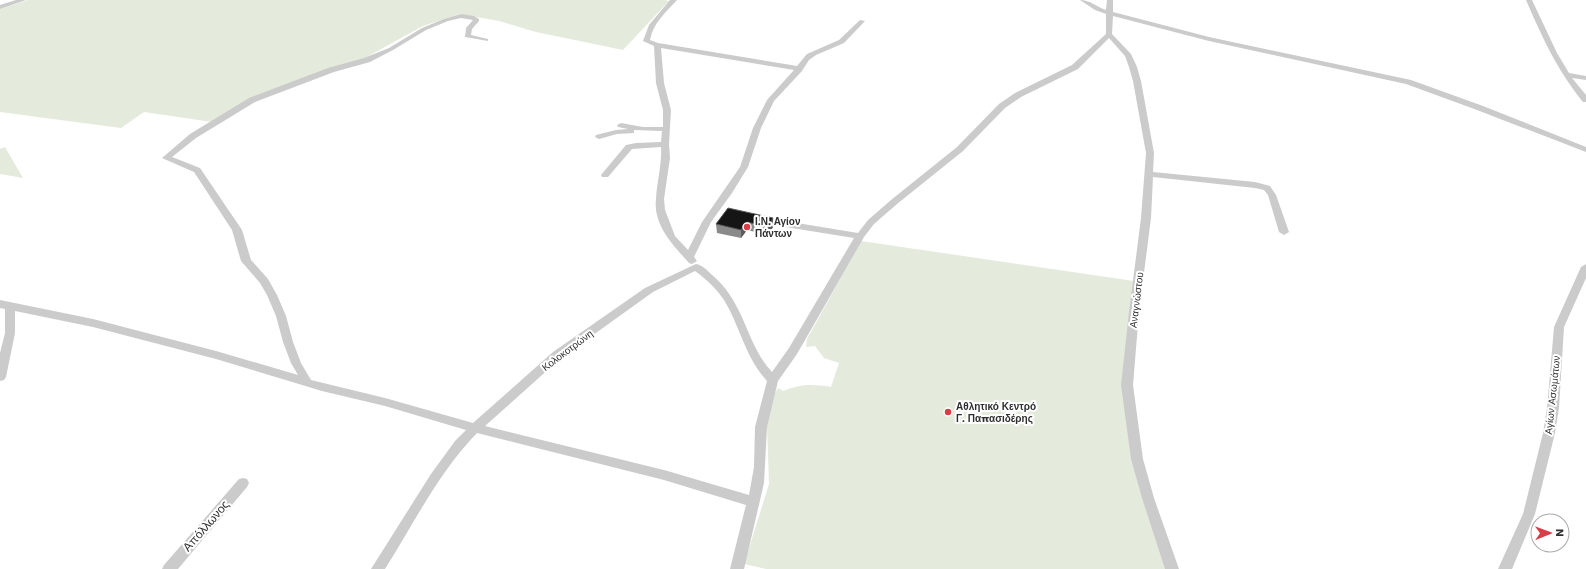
<svg xmlns="http://www.w3.org/2000/svg" width="1586" height="569" font-family="'Work Sans',sans-serif">
<style>
.green{fill:#e4ebdd}
.lines{fill:none;stroke-linecap:round;stroke-linejoin:round}
.minor{fill:#cbcbcb;fill-rule:evenodd}
.wall{fill:#8a8a8a}
.shaded-wall{fill:#5b5b5b}
.building{fill:#151515;stroke:#5b5b5b}
.poi-dot{fill:#d93d48;stroke:#fff;stroke-width:1.5}
.labels{text-anchor:middle;stroke-width:4;stroke-linejoin:round;paint-order:stroke}
.poi-label{font-size:10px;font-weight:bold;fill:#2e2e2e;stroke:#fff;text-anchor:start}
.street-label{font-size:10px;fill:#2e2e2e;stroke:#fff}
.near-street-label{font-size:12px;fill:#2e2e2e;stroke:#fff}
</style>
<rect width="100%" height="100%" fill="#fff"/>
<g class="green">
<polygon points="28,0 665,0 669,1 623,50 536,32 499,21 460,14 423,26 363,59 239,105 212,122 144,112 121,128 0,112 0,9"/>
<polygon points="5,147 23,178 0,174 0,149"/>
<path d="M861,241L1134,281L1128,426L1169,569H766L744,564L769,484L767,426L771,399L778,388L783,391C801,384 812,384 831,387L839,363L824,358L815,346L806,347L807,339Z"/>
</g>
<g class="lines">
<g class="minor">
<polygon points="16,0 26,0 0,9 0,5"/>
<path d="M670,0H677C666,12 653,23 650,40L658,43L797,66L807,54L839,40L860,20L865,21L844,43L816,55L809,60L802,71L774,101L761,128L748,167L732,193L711,222L694,257L697,261L692,264L689,263C673,245 653,225 656,199C657,181 662,165 661,147L632,149L608,177H602L601,175L626,145L636,143L661,142L662,131L634,130V133L617,134L599,139L595,137L596,135L616,130L628,129L618,127L617,125L621,123L643,127H663V110L656,83L654,46L643,41L649,25ZM661,48L794,70L767,100L753,128L740,167L702,222L688,250L675,236L665,210L664,199L670,158L669,144L671,110L664,83Z"/>
<path d="M1080,0C1090,0 1097,7 1106,10L1107,0H1113V12L1209,37L1411,80L1483,106L1586,147V152L1477,110L1406,84L1209,41L1113,16L1112,34L1131,54L1137,67L1141,81L1154,153L1153,172L1255,182L1270,186L1276,195L1289,232L1284,235L1279,232L1268,195L1264,190L1255,188L1153,177L1151,218L1139,312L1133,385L1143,459L1154,498L1179,569H1165L1142,498L1131,459L1121,385L1129,312L1141,218L1146,153L1133,81L1129,67L1125,56L1109,38L1078,69L1021,97L1005,108L963,151L897,204L874,224L864,237L797,354L778,381L767,427L764,483L744,569H730L746,505L664,480L477,433C439,472 414,523 385,569H371L431,474L455,441L466,430L385,406L322,391L216,359L93,327L15,311V333L6,377L4,380L0,381V353L5,333V309L0,308V300L93,319L216,351L298,375L291,363L283,342L276,316L267,295L260,283L241,261L232,230L194,172L162,158L190,134L249,98L328,68L364,58L389,48L422,28L444,19L461,14L474,16L479,19V21L472,29L471,35L488,39V41L465,37L466,28L473,20L461,18L448,21L426,30L393,50L370,62L334,72L255,102L196,138L172,157L200,168L242,230L251,260L268,279L277,295L286,316L293,342L301,363L311,380L385,398L473,423L553,352L645,288L696,264C702,265 707,270 711,274C746,303 745,343 772,372L789,348L854,238L761,223L758,222L756,220L758,218L761,217L858,233L868,220L891,200L957,147L999,104L1015,93L1072,65L1106,34V14L1095,10ZM695,271C706,279 716,288 724,300C740,326 745,357 767,381L755,427L754,467L749,495L664,470L485,426L561,358L653,292Z"/>
<path d="M1526,0H1532L1557,53L1569,73L1586,76V80L1572,78L1586,95V102H1583C1556,68 1543,39 1526,0Z"/>
<polygon points="1586,264 1586,278 1564,327 1559,408 1555,433 1535,514 1512,569 1498,569 1523,514 1543,433 1547,408 1554,327 1581,267"/>
<polygon points="243,478 247,479 249,483 247,487 178,569 162,569 164,565 239,479"/>
</g>
</g>
<polygon class="wall" points="728,208 773,227 768,235 747,230 741,238 717,233 716,224"/>
<g class="shaded-wall">
<polygon points="773,218 773,227 768,235 768,227"/>
<polygon points="747,222 747,230 741,238 741,230"/>
</g>
<polygon class="building" points="728,208 773,218 768,227 747,222 741,230 716,224"/>
<g class="poi-dot">
<circle cx="747" cy="227" r="4"/>
<circle cx="948" cy="412" r="4"/>
</g>
<g class="labels">
<g class="poi-label">
<text x="755" y="225">Ι.Ν. Αγίον<tspan x="755" dy="12">Πάντων</tspan></text>
<text x="956" y="410">Αθλητικό Κεντρό<tspan x="956" dy="12">Γ. Παπασιδέρης</tspan></text>
</g>
<g class="street-label">
<text transform="translate(1136 300) rotate(-83)" y="4">Αναγνώστου</text>
<text transform="translate(567 350) rotate(-37)" y="4">Κολοκοτρώνη</text>
<text transform="translate(1552 395) rotate(-84)" y="4">Αγίων Ασωμάτων</text>
</g>
<g class="near-street-label">
<text transform="translate(206 526) rotate(-49)" y="4">Απόλλωνος</text>
</g>
</g>
<g transform="translate(1550 533) rotate(89)"><circle r="19" fill="#ffffff" stroke="#ababab"/>
<path d="M0-3L7 15L0 10L-7 15Z" fill="#d93d48"/>
<text y="-6" font-size="11" font-weight="bold" text-anchor="middle" fill="#2e2e2e">N</text>
</g>
</svg>
